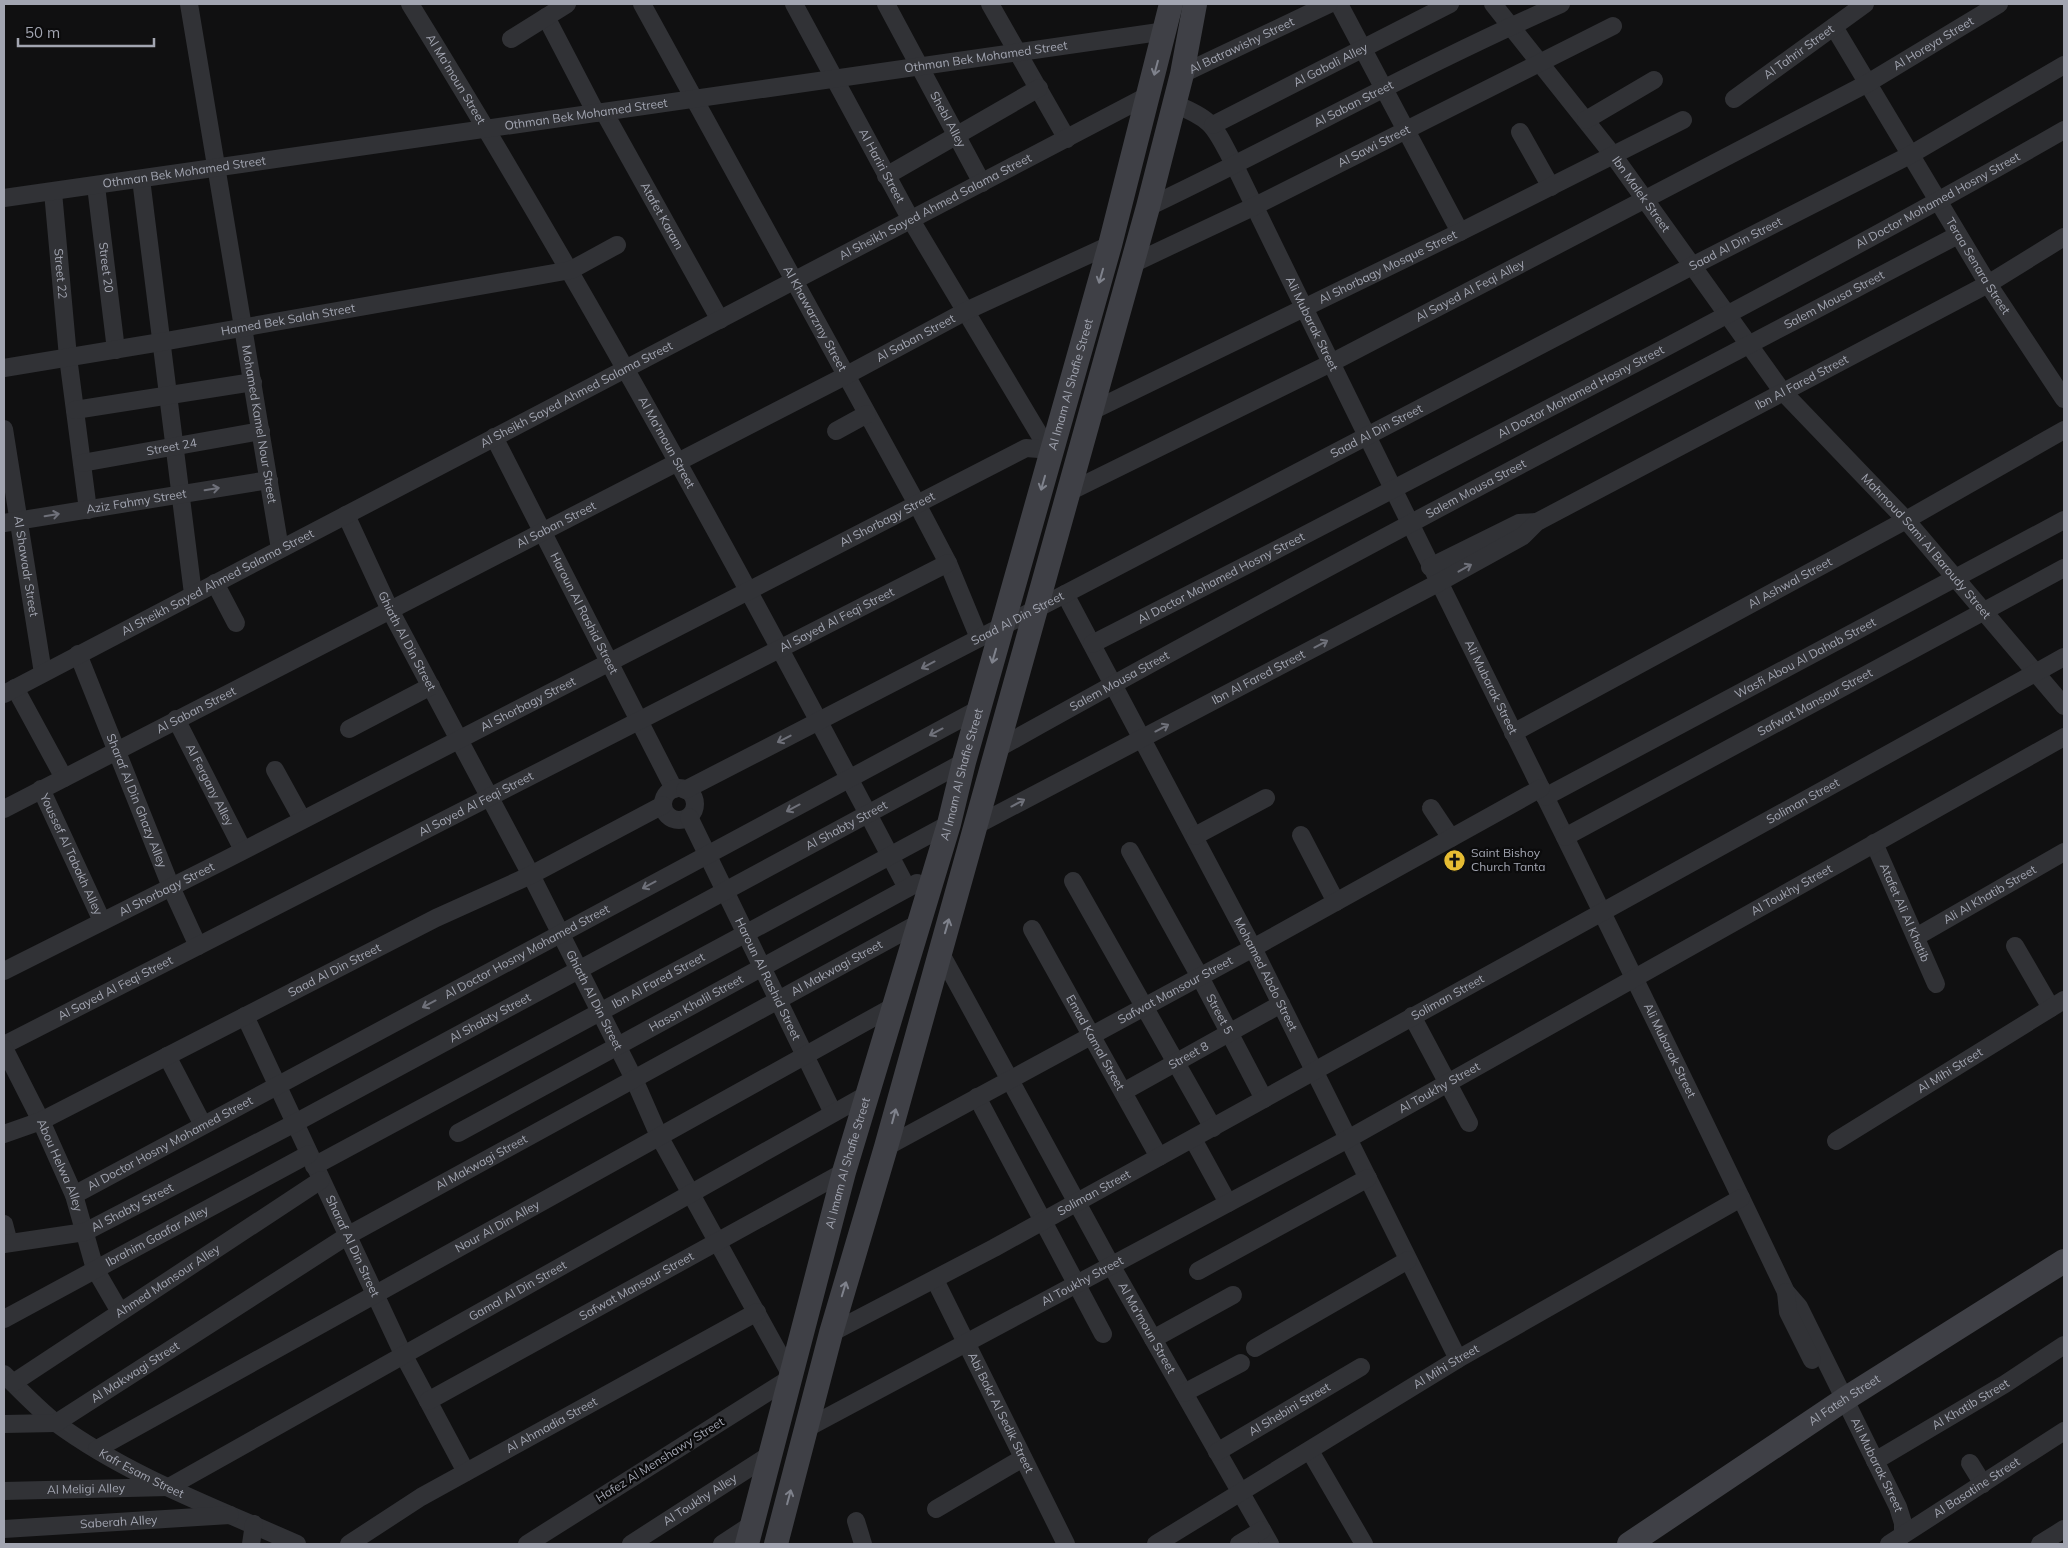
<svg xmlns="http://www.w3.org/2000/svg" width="2068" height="1548" font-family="Mulish,sans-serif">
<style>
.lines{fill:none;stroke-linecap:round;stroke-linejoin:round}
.street{stroke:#313236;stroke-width:18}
.secondary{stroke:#3f4046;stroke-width:24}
.oneway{stroke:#7f828c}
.oneway2{stroke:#6f717a}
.labels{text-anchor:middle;stroke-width:4.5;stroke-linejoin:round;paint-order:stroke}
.street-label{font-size:12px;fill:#a2a5b1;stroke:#0b0b0c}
.poi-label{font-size:12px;fill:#a2a5b1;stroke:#0b0b0c;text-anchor:start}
</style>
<rect width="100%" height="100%" fill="#101011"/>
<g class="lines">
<g class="street">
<path id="s1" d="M189,4L280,549"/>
<path id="s2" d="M410,4C588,292 750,589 907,888"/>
<path id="s3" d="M642,4L917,504L948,563L979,638"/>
<path id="s4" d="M794,4L911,220L1051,454"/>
<path id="s5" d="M886,4L982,183"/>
<polyline points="990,4 1067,139"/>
<polyline points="1339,4 1460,232"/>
<path id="s6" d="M1493,4L1613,155L1782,391L1906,520L2064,706"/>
<polyline points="546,17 596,113"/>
<path id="s7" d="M1834,27L1988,284L2064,399"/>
<polyline points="511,39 567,4"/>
<path id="s8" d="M1182,74L1329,4"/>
<path id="s9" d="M1734,99L1865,4"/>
<path id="s10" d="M1174,104C1216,120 1215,129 1235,166C1417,542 1607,915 1786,1292L1799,1307L1898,1507L1903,1523V1535"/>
<path id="s11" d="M604,112L720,320"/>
<polyline points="1586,120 1654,80"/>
<path id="s12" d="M1213,125L1450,4"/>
<polyline points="1520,132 1551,187"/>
<polyline points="886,176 1039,88"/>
<polyline points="141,179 193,594"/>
<path id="s13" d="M96,186L116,350"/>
<path id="s14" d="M53,192L68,357L88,510"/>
<path id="s15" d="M4,198L1166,31"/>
<path id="s16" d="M1148,207C1287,141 1421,65 1561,4"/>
<path id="s17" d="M1132,264L1255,206L1613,26"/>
<path id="s18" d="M4,368L161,342L571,270L617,245"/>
<polyline points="75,410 253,382"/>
<path id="s19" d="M1092,411L1460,232L1683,120"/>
<path id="s20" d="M4,429L43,673"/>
<polyline points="836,431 867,414"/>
<path id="s21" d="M494,437L674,789"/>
<path id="s22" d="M82,463L261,431"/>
<path id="s23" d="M1069,492L1331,363L1868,83L1999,4"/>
<path id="s24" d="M346,515L390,610L531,875L634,1079L659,1136L792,1377L527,1544"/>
<path id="s25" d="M4,523L269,480"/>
<polyline points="1430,567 1519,523 1537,522"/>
<polyline points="215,583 236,623"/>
<path id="s26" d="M1065,594L1253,948L1458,1359"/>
<path id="s27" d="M1092,644C1281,548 1469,451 1657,352C1794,279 1930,207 2064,130"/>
<path id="s28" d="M78,654L171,887L198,946"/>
<polyline points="15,688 64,778"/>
<path id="s29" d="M4,694L1149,95"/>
<path id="s30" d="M176,719L243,850"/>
<polyline points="349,729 431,686"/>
<path id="s31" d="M1513,733L1906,520L2064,430"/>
<path id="s32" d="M997,749C1313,572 1636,404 1958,235"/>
<polyline points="275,770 302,819"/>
<circle cx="679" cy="804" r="16"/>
<path id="s33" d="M41,789L102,921"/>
<path id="s34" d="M685,790L1065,594L1694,265L1910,155L2064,65"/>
<path id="s35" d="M1545,797L2064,520"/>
<polyline points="1431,808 1451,838"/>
<path id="s36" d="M4,809L845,376L966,311L1110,245"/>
<path id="s37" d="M689,817L833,1113"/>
<path id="s38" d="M975,826L1438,583L1523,536L1537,522L1988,284L2064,237"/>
<polyline points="1301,835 1336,902"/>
<polyline points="1195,836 1266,798"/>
<path id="s39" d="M1565,837L2064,568"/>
<path id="s40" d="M1874,843L1936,984"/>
<path id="s41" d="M1130,851L1200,977L1264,1099"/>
<polyline points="1073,881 1213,1128"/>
<path id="s42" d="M1032,929L1159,1157"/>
<path id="s43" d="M1916,937L2064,852"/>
<polyline points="2015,946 2051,1008"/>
<path id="s44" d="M940,952L1111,1265L1270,1544"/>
<path id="s45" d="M4,971L225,860L1026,448L1039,449L1051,454"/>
<path id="s46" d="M245,1016L403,1354L466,1472"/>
<polyline points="1412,1016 1469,1123"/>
<path id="s47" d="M4,1045L948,563"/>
<path id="s48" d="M4,1048L41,1121L74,1195L95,1269L120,1312"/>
<polyline points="167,1056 203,1125"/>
<path id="s49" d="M1123,1092L1281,1004"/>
<polyline points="977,1097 1103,1334"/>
<path id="s50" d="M458,1133L917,883"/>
<path id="s51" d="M4,1134L41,1121L436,918L531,875L663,805"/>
<polyline points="1193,1139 1228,1203"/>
<path id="s52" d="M1836,1141L2064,1000"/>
<path id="s53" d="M886,1147L1253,948L1541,788"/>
<path id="s54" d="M314,1166L949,824"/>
<path id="s55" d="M74,1195L979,709"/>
<polyline points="4,1224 9,1243"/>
<path id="s56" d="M4,1244L85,1232L295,1123L964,762"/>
<polyline points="1198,1271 1368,1178"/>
<path id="s57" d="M935,1280L1066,1544"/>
<polyline points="1786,1292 1788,1312 1812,1360"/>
<path id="s58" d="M4,1319L309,1154"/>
<path id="s59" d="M831,1333L994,1248L2064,657"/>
<polyline points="1153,1339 1233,1295"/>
<polyline points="1255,1348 1408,1260"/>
<path id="s60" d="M4,1374C20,1390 38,1409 56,1423C128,1476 216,1508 297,1544"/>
<path id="s61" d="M13,1383L321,1180"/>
<polyline points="1184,1393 1241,1363"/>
<path id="s62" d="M428,1401L844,1172"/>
<path id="s63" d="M4,1424L56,1423L347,1236L919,923"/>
<path id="s64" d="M807,1428L1348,1139L2064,737"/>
<path id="s65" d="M97,1449L896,1005"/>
<polyline points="1310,1451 1364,1544"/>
<path id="s66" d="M1217,1452L1361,1367"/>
<path id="s67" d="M1875,1461L2005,1384L2064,1345"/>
<polyline points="1970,1463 1983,1484"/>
<path id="s68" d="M4,1491L169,1487L866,1095"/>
<polyline points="936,1509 1023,1458"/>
<polyline points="856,1521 863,1544"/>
<path id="s69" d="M4,1529L230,1515"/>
<polyline points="251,1544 254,1524"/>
<path id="s70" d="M349,1544L421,1497L757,1312"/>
<path id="s71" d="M631,1544L771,1454"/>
<polyline points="722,1544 751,1525"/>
<path id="s72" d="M1156,1544L1458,1359L1741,1198"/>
<polyline points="1239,1544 1262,1530"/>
<path id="s73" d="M1889,1544L2064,1431"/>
<polyline points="2040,1544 2064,1529"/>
</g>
<g class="secondary">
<path id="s74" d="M747,1544L844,1172L949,824L964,762L1110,245L1171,4"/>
<polyline points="776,1544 831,1333 886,1147 1148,207 1182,74 1195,4"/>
<path id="s75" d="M1629,1544L1845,1399L2064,1261"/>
</g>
</g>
<defs><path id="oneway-shaft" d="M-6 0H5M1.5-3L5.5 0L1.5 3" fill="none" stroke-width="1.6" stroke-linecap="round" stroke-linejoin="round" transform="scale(1.25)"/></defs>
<g class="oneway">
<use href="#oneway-shaft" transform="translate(1156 68) rotate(105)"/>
<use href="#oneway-shaft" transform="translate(1101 276) rotate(106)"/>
<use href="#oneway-shaft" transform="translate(1043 483) rotate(106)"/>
<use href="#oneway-shaft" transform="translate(994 656) rotate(106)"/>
<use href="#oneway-shaft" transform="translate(947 926) rotate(-74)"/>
<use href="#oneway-shaft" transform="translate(894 1116) rotate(-75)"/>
<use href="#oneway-shaft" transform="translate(844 1289) rotate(-73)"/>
<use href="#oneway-shaft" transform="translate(789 1497) rotate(-75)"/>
</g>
<g class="oneway2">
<use href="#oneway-shaft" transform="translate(212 489) rotate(-9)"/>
<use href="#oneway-shaft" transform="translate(52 515) rotate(-9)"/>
<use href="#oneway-shaft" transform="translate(1465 568) rotate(-29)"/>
<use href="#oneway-shaft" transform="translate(1321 644) rotate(-28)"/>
<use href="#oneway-shaft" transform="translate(928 665) rotate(152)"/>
<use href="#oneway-shaft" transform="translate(1162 728) rotate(-28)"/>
<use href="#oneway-shaft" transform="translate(936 732) rotate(152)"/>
<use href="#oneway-shaft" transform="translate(784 739) rotate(153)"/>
<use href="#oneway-shaft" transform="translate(1018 803) rotate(-28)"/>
<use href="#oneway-shaft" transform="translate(793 808) rotate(152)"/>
<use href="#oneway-shaft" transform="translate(649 885) rotate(152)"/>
<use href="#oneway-shaft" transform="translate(429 1004) rotate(152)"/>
</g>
<defs>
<symbol id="church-disc" viewBox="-11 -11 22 22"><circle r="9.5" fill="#e6bc33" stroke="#0b0b0c"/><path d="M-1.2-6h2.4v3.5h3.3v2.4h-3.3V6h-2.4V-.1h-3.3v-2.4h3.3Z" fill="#111"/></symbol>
</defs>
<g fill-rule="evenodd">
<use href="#church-disc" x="1442" y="848" width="25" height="25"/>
</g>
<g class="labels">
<g class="street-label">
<text dy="4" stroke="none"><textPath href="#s23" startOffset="974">Al Horeya Street</textPath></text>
<text dy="4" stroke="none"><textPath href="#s8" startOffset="66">Al Batrawishy Street</textPath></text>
<text dy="4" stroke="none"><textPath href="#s9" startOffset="80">Al Tahrir Street</textPath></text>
<text dy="4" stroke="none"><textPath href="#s15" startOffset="992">Othman Bek Mohamed Street</textPath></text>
<text dy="4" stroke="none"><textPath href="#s12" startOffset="132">Al Gabali Alley</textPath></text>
<text dy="4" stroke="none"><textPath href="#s2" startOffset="88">Al Ma'moun Street</textPath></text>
<text dy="4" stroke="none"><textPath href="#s16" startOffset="230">Al Saban Street</textPath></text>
<text dy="4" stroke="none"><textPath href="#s15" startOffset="588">Othman Bek Mohamed Street</textPath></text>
<text dy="4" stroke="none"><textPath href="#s5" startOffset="131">Shebl Alley</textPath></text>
<text dy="4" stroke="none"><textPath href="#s17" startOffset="269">Al Sawi Street</textPath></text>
<text dy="4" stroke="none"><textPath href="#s4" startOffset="184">Al Hariri Street</textPath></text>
<text dy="4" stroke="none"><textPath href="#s15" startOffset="182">Othman Bek Mohamed Street</textPath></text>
<text dy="4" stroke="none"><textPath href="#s6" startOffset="241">Ibn Malek Street</textPath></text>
<text dy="4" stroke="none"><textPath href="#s27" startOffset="955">Al Doctor Mohamed Hosny Street</textPath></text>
<text dy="4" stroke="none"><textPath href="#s29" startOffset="1051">Al Sheikh Sayed Ahmed Salama Street</textPath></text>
<text dy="4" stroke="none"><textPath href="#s11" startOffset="119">Atafet Karam</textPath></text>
<text dy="4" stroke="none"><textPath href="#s34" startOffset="1184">Saad Al Din Street</textPath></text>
<text dy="4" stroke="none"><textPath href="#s7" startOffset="279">Teraa Senara Street</textPath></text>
<text dy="4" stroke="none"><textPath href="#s13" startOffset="82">Street 20</textPath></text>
<text dy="4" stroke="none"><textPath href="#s19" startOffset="329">Al Shorbagy Mosque Street</textPath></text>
<text dy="4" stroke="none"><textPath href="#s14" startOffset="82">Street 22</textPath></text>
<text dy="4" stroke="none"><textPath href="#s23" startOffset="449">Al Sayed Al Feqi Alley</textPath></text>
<text dy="4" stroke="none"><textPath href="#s32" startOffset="950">Salem Mousa Street</textPath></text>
<text dy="4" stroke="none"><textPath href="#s3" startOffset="359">Al Khawarzmy Street</textPath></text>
<text dy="4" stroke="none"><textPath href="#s18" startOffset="288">Hamed Bek Salah Street</textPath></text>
<text dy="4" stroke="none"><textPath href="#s10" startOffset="266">Ali Mubarak Street</textPath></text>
<text dy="4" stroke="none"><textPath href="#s36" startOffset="1026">Al Saban Street</textPath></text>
<text dy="4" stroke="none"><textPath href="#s38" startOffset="939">Ibn Al Fared Street</textPath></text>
<text dy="4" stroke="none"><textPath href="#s74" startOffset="1204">Al Imam Al Shafie Street</textPath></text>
<text dy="4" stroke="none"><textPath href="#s27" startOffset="550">Al Doctor Mohamed Hosny Street</textPath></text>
<text dy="4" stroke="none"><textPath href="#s29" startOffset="646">Al Sheikh Sayed Ahmed Salama Street</textPath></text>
<text dy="4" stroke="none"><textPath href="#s1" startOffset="426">Mohamed Kamel Nour Street</textPath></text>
<text dy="4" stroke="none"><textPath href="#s34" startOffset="779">Saad Al Din Street</textPath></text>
<text dy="4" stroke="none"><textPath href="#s2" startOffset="508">Al Ma'moun Street</textPath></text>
<text dy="4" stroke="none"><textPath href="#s22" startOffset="91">Street 24</textPath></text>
<text dy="4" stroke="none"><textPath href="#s32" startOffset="545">Salem Mousa Street</textPath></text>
<text dy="4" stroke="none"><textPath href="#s25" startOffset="134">Aziz Fahmy Street</textPath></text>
<text dy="4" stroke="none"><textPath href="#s45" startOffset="992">Al Shorbagy Street</textPath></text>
<text dy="4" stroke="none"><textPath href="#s36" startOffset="621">Al Saban Street</textPath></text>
<text dy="4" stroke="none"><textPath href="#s6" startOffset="695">Mahmoud Sami Al Baroudy Street</textPath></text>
<text dy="4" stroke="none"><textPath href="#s20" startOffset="139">Al Shawadr Street</textPath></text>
<text dy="4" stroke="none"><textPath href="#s27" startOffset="145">Al Doctor Mohamed Hosny Street</textPath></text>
<text dy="4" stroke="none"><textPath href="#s29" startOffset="241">Al Sheikh Sayed Ahmed Salama Street</textPath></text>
<text dy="4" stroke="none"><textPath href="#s31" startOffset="315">Al Ashwal Street</textPath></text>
<text dy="4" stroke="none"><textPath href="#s21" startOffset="198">Haroun Al Rashid Street</textPath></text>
<text dy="4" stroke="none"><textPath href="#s34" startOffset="374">Saad Al Din Street</textPath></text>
<text dy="4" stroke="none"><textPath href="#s47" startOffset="935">Al Sayed Al Feqi Street</textPath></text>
<text dy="4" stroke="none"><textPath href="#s24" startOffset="140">Ghiath Al Din Street</textPath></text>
<text dy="4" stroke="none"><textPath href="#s35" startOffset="295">Wasfi Abou Al Dahab Street</textPath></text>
<text dy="4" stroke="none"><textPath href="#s38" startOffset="320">Ibn Al Fared Street</textPath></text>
<text dy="4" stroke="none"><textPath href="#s32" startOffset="140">Salem Mousa Street</textPath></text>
<text dy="4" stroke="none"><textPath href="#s10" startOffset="671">Ali Mubarak Street</textPath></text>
<text dy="4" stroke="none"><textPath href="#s39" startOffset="284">Safwat Mansour Street</textPath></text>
<text dy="4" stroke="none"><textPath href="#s45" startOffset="588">Al Shorbagy Street</textPath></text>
<text dy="4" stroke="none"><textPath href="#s36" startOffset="216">Al Saban Street</textPath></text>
<text dy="4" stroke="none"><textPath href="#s74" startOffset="799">Al Imam Al Shafie Street</textPath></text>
<text dy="4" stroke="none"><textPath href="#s30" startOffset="74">Al Fergany Alley</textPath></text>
<text dy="4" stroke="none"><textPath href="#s28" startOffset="158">Sharaf Al Din Ghazy Alley</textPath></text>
<text dy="4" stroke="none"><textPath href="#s59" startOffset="1108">Soliman Street</textPath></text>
<text dy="4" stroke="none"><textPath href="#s47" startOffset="530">Al Sayed Al Feqi Street</textPath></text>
<text dy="4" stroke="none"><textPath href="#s56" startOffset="945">Al Shabty Street</textPath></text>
<text dy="4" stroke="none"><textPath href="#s33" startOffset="72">Youssef Al Tabakh Alley</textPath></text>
<text dy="4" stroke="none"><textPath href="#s45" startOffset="182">Al Shorbagy Street</textPath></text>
<text dy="4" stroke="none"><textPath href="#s64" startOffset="1122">Al Toukhy Street</textPath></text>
<text dy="4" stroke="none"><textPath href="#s43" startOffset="85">Ali Al Khatib Street</textPath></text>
<text dy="4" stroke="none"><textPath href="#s40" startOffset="76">Atafet Ali Al Khatib</textPath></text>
<text dy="4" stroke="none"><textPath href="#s55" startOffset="514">Al Doctor Hosny Mohamed Street</textPath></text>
<text dy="4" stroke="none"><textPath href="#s63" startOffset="956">Al Makwagi Street</textPath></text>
<text dy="4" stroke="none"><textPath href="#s51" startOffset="369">Saad Al Din Street</textPath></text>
<text dy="4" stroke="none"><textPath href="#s26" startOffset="430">Mohamed Abdo Street</textPath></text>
<text dy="4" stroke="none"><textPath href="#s37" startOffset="180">Haroun Al Rashid Street</textPath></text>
<text dy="4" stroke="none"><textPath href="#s54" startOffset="391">Ibn Al Fared Street</textPath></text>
<text dy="4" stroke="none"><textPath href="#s47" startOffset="125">Al Sayed Al Feqi Street</textPath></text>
<text dy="4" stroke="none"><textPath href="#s53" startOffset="329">Safwat Mansour Street</textPath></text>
<text dy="4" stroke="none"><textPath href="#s59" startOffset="702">Soliman Street</textPath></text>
<text dy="4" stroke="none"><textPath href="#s24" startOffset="545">Ghiath Al Din Street</textPath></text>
<text dy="4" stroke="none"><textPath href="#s50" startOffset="271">Hassn Khalil Street</textPath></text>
<text dy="4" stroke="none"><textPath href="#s41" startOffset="186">Street 5</textPath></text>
<text dy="4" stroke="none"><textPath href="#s56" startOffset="540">Al Shabty Street</textPath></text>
<text dy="4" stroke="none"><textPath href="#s42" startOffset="130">Emad Kamal Street</textPath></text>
<text dy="4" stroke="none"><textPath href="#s10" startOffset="1076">Ali Mubarak Street</textPath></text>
<text dy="4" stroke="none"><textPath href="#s49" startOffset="75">Street 8</textPath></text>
<text dy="4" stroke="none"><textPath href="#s52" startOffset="134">Al Mihi Street</textPath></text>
<text dy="4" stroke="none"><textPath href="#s64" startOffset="718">Al Toukhy Street</textPath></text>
<text dy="4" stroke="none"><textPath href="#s55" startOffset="109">Al Doctor Hosny Mohamed Street</textPath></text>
<text dy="4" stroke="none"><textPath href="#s63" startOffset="551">Al Makwagi Street</textPath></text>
<text dy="4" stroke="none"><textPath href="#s74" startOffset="394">Al Imam Al Shafie Street</textPath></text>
<text dy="4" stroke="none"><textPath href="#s48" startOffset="130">Abou Helwa Alley</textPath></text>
<text dy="4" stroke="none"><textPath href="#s59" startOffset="298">Soliman Street</textPath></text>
<text dy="4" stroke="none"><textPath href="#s56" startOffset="135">Al Shabty Street</textPath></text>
<text dy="4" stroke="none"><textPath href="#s65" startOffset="458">Nour Al Din Alley</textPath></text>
<text dy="4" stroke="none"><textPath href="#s58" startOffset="174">Ibrahim Gaafar Alley</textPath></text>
<text dy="4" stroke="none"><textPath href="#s46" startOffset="254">Sharaf Al Din Street</textPath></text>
<text dy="4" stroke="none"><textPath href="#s64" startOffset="312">Al Toukhy Street</textPath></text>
<text dy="4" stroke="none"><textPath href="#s61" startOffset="185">Ahmed Mansour Alley</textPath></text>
<text dy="4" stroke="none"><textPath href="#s62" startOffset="238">Safwat Mansour Street</textPath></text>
<text dy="4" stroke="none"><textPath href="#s68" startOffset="565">Gamal Al Din Street</textPath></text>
<text dy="4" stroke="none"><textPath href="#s44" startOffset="429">Al Ma'moun Street</textPath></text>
<text dy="4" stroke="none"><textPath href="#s72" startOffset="340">Al Mihi Street</textPath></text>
<text dy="4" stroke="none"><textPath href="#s63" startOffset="146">Al Makwagi Street</textPath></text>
<text dy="4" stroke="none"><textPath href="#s75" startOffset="259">Al Fateh Street</textPath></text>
<text dy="4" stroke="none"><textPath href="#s67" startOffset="111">Al Khatib Street</textPath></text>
<text dy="4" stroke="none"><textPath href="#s66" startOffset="84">Al Shebini Street</textPath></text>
<text dy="4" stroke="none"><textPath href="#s57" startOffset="148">Abi Bakr Al Sedik Street</textPath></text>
<text dy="4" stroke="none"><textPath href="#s70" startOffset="235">Al Ahmadia Street</textPath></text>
<text transform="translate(660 1460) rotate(-32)" y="4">Hafez Al Menshawy Street</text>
<text dy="4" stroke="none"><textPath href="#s10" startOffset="1540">Ali Mubarak Street</textPath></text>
<text dy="4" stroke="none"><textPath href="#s60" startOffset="171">Kafr Esam Street</textPath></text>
<text dy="4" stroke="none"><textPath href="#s73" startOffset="104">Al Basatine Street</textPath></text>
<text dy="4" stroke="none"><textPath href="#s68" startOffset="82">Al Meligi Alley</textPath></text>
<text dy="4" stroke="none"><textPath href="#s71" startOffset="82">Al Toukhy Alley</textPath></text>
<text dy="4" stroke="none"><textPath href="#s69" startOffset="115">Saberah Alley</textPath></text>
</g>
<g class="poi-label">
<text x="1471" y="857">Saint Bishoy<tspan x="1471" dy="14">Church Tanta</tspan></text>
</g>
</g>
<rect width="2068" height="1548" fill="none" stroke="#a2a5b1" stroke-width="10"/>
<path d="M18 38v8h136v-8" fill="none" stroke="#a2a5b1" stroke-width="2.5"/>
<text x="25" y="38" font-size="15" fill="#a2a5b1" stroke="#0b0b0c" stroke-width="4" paint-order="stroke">50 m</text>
</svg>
